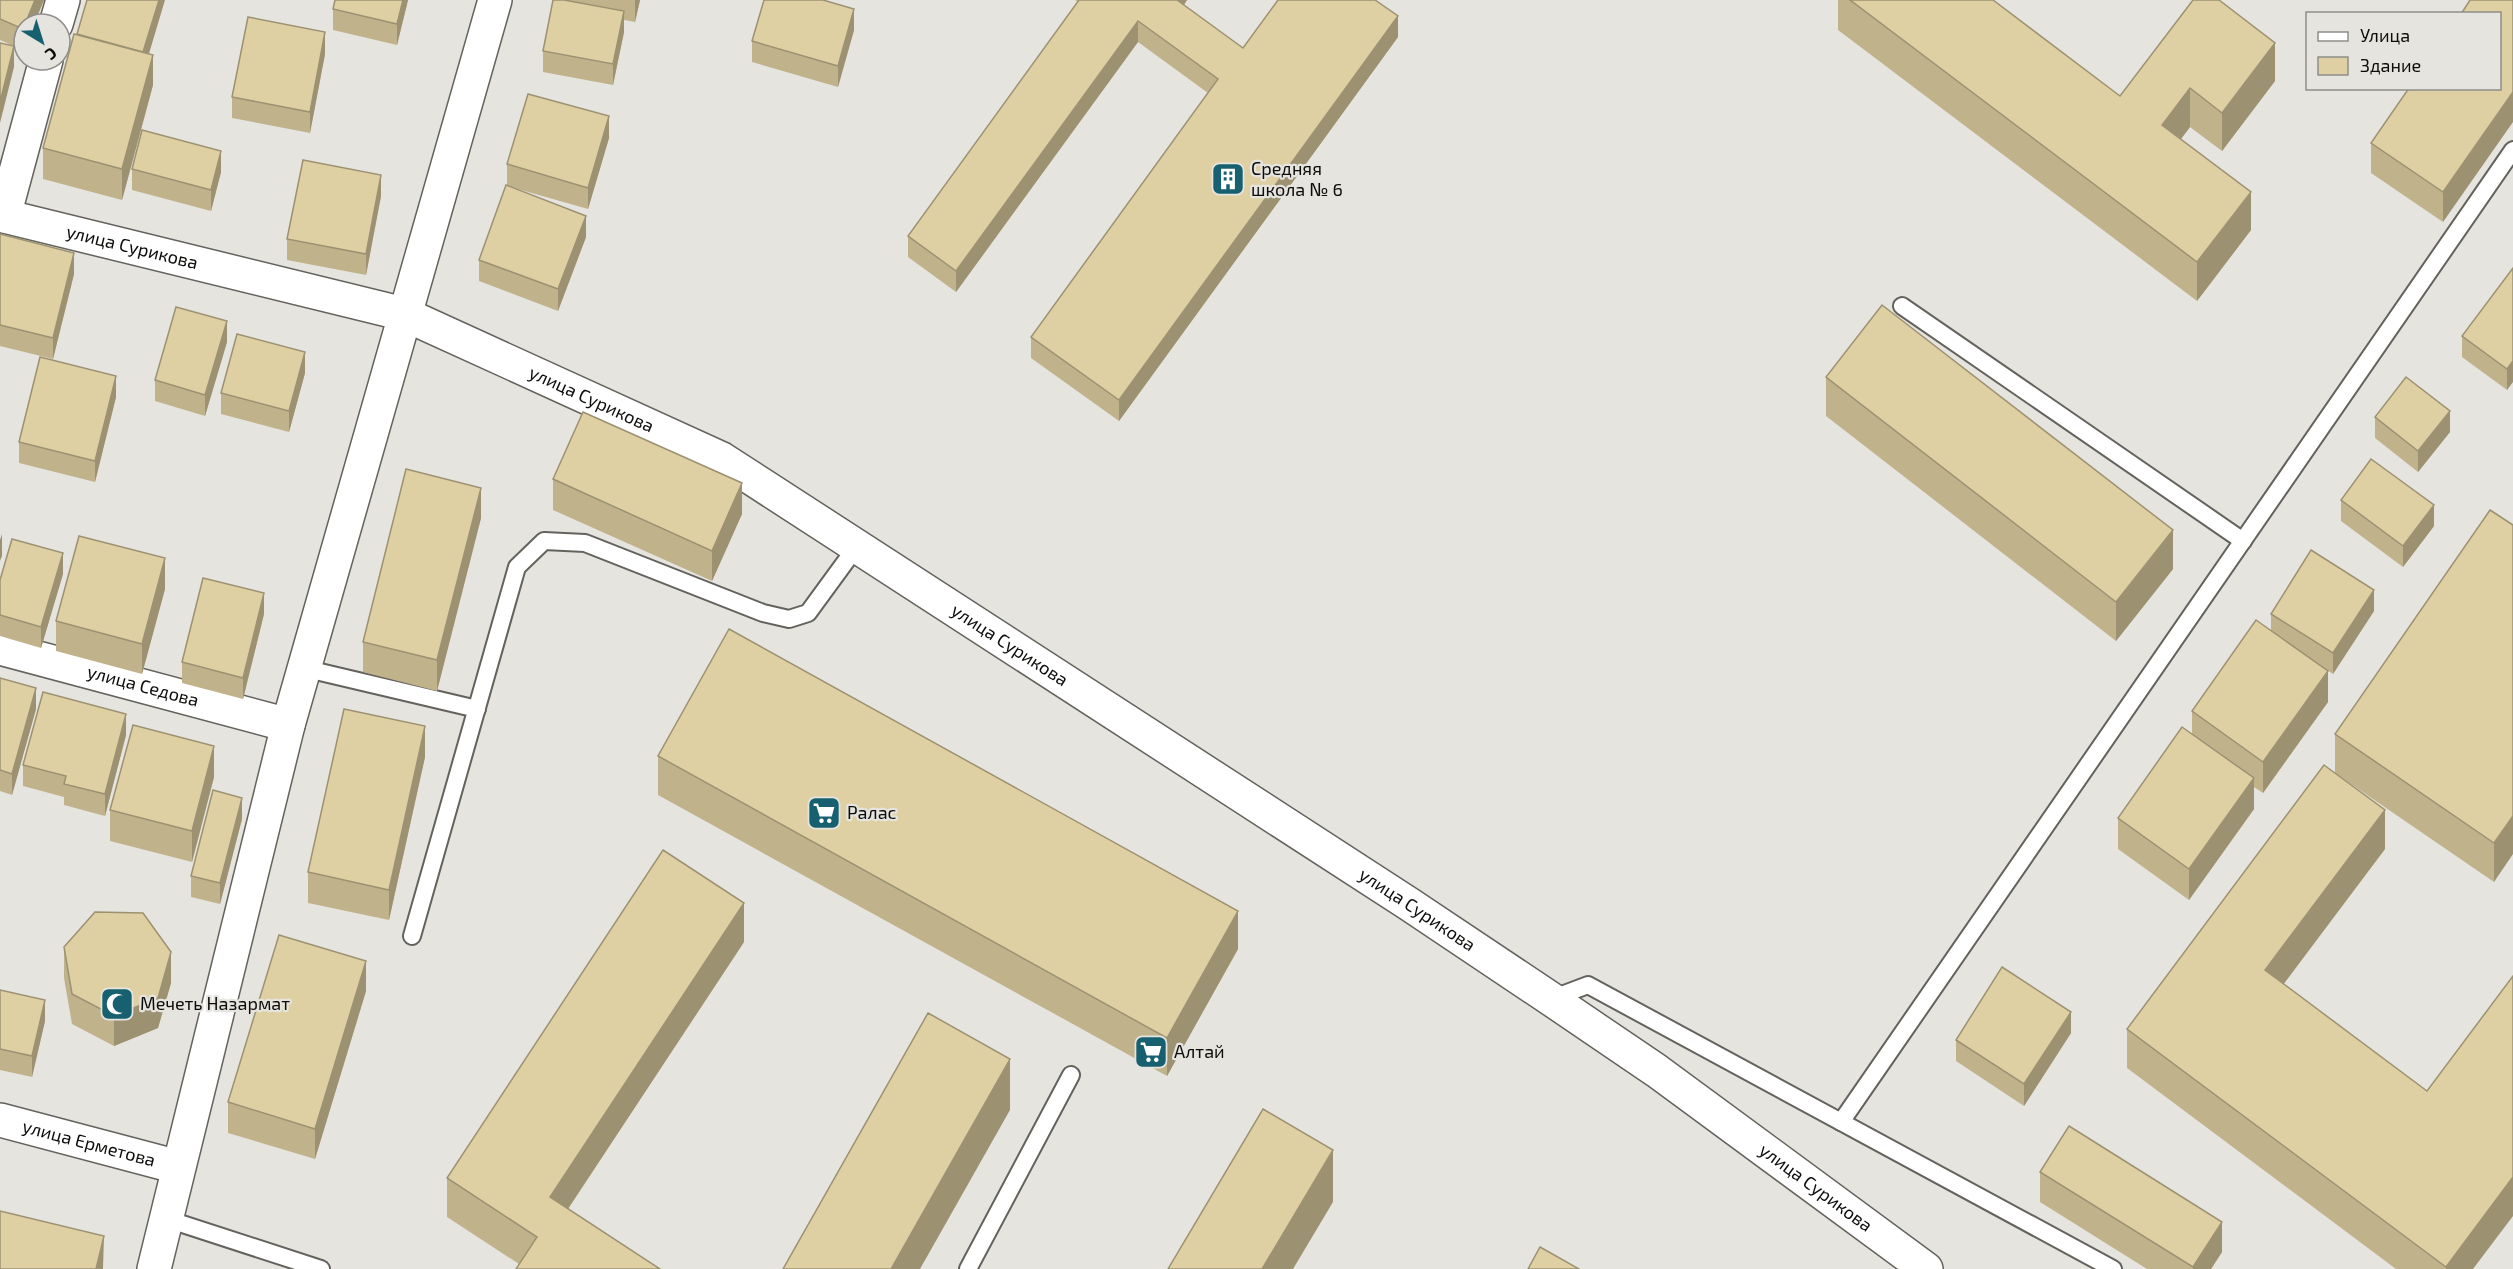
<svg xmlns="http://www.w3.org/2000/svg" width="2513" height="1269" font-family="'Exo 2',sans-serif">
<style>
.lines{fill:none;stroke-linecap:round;stroke-linejoin:round}
.service-casing{stroke:#64625d;stroke-width:20}
.minor-casing{stroke:#64625d;stroke-width:36}
.service{stroke:#fff;stroke-width:16}
.minor{stroke:#fff;stroke-width:33}
.wall{fill:#c0b38c}
.shaded-wall{fill:#9c9272}
.building{fill:#dfd0a3;stroke:#9c9272;stroke-width:1.5}
.labels{text-anchor:middle;stroke-width:4.5;stroke-linejoin:round;paint-order:stroke}
.poi-label{font-size:18px;fill:#0d0c0a;stroke:#e6e4df;text-anchor:start}
.street-label{font-size:18px;fill:#0d0c0a;stroke:#e6e4df}
</style>
<rect width="100%" height="100%" fill="#e6e4df"/>
<g class="lines">
<defs>
<g id="service">
<polyline points="1902,306 2243,541"/>
<polyline points="303,668 477,709"/>
<polyline points="412,936 517,567 544,541 585,543 763,613 789,619 808,613 857,546"/>
<polyline points="1551,999 1588,985 2113,1269"/>
<polyline points="1841,1122 2513,150"/>
<polyline points="167,1219 321,1269"/>
<polyline points="968,1269 1071,1075"/>
</g>
<g id="minor">
<polyline points="56,24 63,0"/>
<path id="s1" d="M0,215L404,314L722,459L1409,904L1551,999L1657,1071L1926,1269"/>
<polyline points="4,216 46,60"/>
<path id="s2" d="M0,648L288,725"/>
<path id="s3" d="M0,1120L178,1167"/>
<polyline points="154,1269 288,725 495,0"/>
</g>
</defs>
<use href="#service" class="service-casing"/>
<use href="#minor" class="minor-casing"/>
<use href="#service" class="service"/>
<use href="#minor" class="minor"/>
</g>
<g class="wall">
<polygon points="0,0 44,0 34,24 24,24 23,50 0,40"/>
<polygon points="408,0 397,45 333,30 333,9"/>
<polygon points="553,0 640,0 635,22 624,20 624,32 613,85 543,72 543,51"/>
<polygon points="1075,0 1187,0 1184,5 1243,48 1398,37 1119,421 1031,358 1031,337 1208,93 1138,42 956,292 908,257 908,236 1078,2"/>
<polygon points="1838,0 1993,0 2120,96 2275,43 2275,81 2222,151 2190,127 2181,139 2251,230 2197,301 1838,30"/>
<polygon points="854,30 838,87 752,62 752,41"/>
<polygon points="77,34 149,53 153,85 122,200 43,179 43,148"/>
<polygon points="325,54 310,133 232,118 232,97"/>
<polygon points="2499,88 2443,222 2371,173 2371,143"/>
<polygon points="609,138 588,209 507,186 507,164"/>
<polygon points="132,169 221,172 211,211 132,190"/>
<polygon points="381,196 366,275 287,260 287,239"/>
<polygon points="0,234 74,274 53,359 0,346"/>
<polygon points="586,237 558,311 479,281 479,260"/>
<polygon points="2513,268 2507,390 2462,357 2462,336"/>
<polygon points="227,342 205,416 155,401 155,380"/>
<polygon points="305,373 289,432 221,414 221,393"/>
<polygon points="1826,377 2173,569 2116,641 1826,416"/>
<polygon points="116,397 95,482 19,463 19,442"/>
<polygon points="2375,417 2450,432 2418,472 2375,438"/>
<polygon points="553,479 742,514 712,581 553,510"/>
<polygon points="2341,500 2434,526 2403,567 2341,521"/>
<polygon points="481,518 437,691 363,672 363,642"/>
<polygon points="2513,525 2494,882 2335,773 2335,734"/>
<polygon points="63,574 41,648 0,636 0,580"/>
<polygon points="165,589 142,674 56,651 56,621"/>
<polygon points="2374,611 2333,674 2324,668 2328,702 2263,793 2254,787 2254,809 2189,900 2118,849 2118,818 2192,734 2192,711 2271,631 2271,614"/>
<polygon points="264,614 243,699 182,683 182,662"/>
<polygon points="0,678 36,709 12,795 0,791"/>
<polygon points="126,735 105,816 64,805 64,797 23,786 23,765"/>
<polygon points="658,756 1238,949 1167,1076 658,795"/>
<polygon points="425,757 389,920 308,903 308,872"/>
<polygon points="214,777 192,862 110,841 110,810"/>
<polygon points="242,819 220,904 191,897 191,876"/>
<polygon points="2385,849 2283,984 2427,1091 2473,1269 2396,1269 2127,1068 2127,1029"/>
<polygon points="744,942 568,1209 519,1264 447,1217 447,1178"/>
<polygon points="64,947 171,983 158,1028 114,1046 72,1024 64,978"/>
<polygon points="0,990 45,1021 32,1077 0,1070"/>
<polygon points="366,991 315,1159 228,1133 228,1102"/>
<polygon points="2071,1033 2024,1106 1956,1061 1956,1040"/>
<polygon points="2040,1172 2222,1252 2211,1269 2147,1269 2040,1202"/>
</g>
<g class="shaded-wall">
<polygon points="35,0 44,0 34,24 25,24"/>
<polygon points="159,0 165,0 142,77 142,56"/>
<polygon points="403,0 408,0 397,45 397,24"/>
<polygon points="635,0 640,0 635,22"/>
<polygon points="1174,0 1187,0 1174,19"/>
<polygon points="854,9 854,30 838,87 838,66"/>
<polygon points="624,11 624,32 613,85 613,64"/>
<polygon points="1398,16 1398,37 1119,421 1119,400"/>
<polygon points="1138,21 1138,42 956,292 956,271"/>
<polygon points="24,27 24,48 23,50 23,29"/>
<polygon points="325,32 325,54 310,133 310,112"/>
<polygon points="2275,43 2275,81 2222,151 2222,113"/>
<polygon points="14,46 14,67 0,123 0,102"/>
<polygon points="153,55 153,85 122,200 122,169"/>
<polygon points="2190,88 2190,127 2162,164 2162,125"/>
<polygon points="2513,92 2513,122 2443,222 2443,192"/>
<polygon points="609,116 609,138 588,209 588,188"/>
<polygon points="221,151 221,172 211,211 211,190"/>
<polygon points="381,175 381,196 366,275 366,254"/>
<polygon points="2251,192 2251,230 2197,301 2197,262"/>
<polygon points="586,216 586,237 558,311 558,289"/>
<polygon points="74,253 74,274 53,359 53,338"/>
<polygon points="227,321 227,342 205,416 205,395"/>
<polygon points="305,352 305,373 289,432 289,411"/>
<polygon points="2513,361 2513,382 2507,390 2507,369"/>
<polygon points="116,376 116,397 95,482 95,461"/>
<polygon points="2450,411 2450,432 2418,472 2418,451"/>
<polygon points="742,483 742,514 712,581 712,551"/>
<polygon points="481,488 481,518 437,691 437,660"/>
<polygon points="2434,505 2434,526 2403,567 2403,546"/>
<polygon points="2173,530 2173,569 2116,641 2116,602"/>
<polygon points="2,534 2,556 0,561 0,540"/>
<polygon points="63,553 63,574 41,648 41,627"/>
<polygon points="165,558 165,589 142,674 142,644"/>
<polygon points="2374,590 2374,611 2333,674 2333,653"/>
<polygon points="264,593 264,614 243,699 243,678"/>
<polygon points="2328,671 2328,702 2263,793 2263,762"/>
<polygon points="36,688 36,709 12,795 12,774"/>
<polygon points="126,714 126,735 105,816 105,794"/>
<polygon points="425,726 425,757 389,920 389,890"/>
<polygon points="214,746 214,777 192,862 192,831"/>
<polygon points="2254,778 2254,809 2189,900 2189,869"/>
<polygon points="242,798 242,819 220,904 220,883"/>
<polygon points="2385,810 2385,849 2265,1009 2265,970"/>
<polygon points="2513,816 2513,854 2494,882 2494,843"/>
<polygon points="744,903 744,942 550,1236 550,1197"/>
<polygon points="1238,911 1238,949 1167,1076 1167,1038"/>
<polygon points="171,952 171,983 158,1028 114,1046 114,1016"/>
<polygon points="366,961 366,991 315,1159 315,1129"/>
<polygon points="45,1000 45,1021 32,1077 32,1056"/>
<polygon points="2071,1012 2071,1033 2024,1106 2024,1084"/>
<polygon points="1010,1059 1010,1110 920,1269 891,1269"/>
<polygon points="1333,1150 1333,1202 1293,1269 1262,1269"/>
<polygon points="2513,1177 2513,1216 2473,1269 2446,1269 2446,1267"/>
<polygon points="2222,1222 2222,1252 2211,1269 2193,1269 2193,1267"/>
<polygon points="104,1236 103,1269 96,1269"/>
</g>
<g class="building">
<polygon points="0,0 35,0 25,24 24,24 23,29 0,19"/>
<polygon points="87,0 159,0 143,52 77,34"/>
<polygon points="335,0 403,0 397,24 333,9"/>
<polygon points="553,0 564,0 624,11 613,64 543,51"/>
<polygon points="764,0 823,0 854,9 838,66 752,41"/>
<polygon points="1079,0 1177,0 1243,48 1278,0 1375,0 1398,16 1119,400 1031,337 1218,79 1138,21 956,271 908,236"/>
<polygon points="1850,0 1993,0 2120,96 2193,0 2219,0 2275,43 2222,113 2190,88 2162,125 2251,192 2197,262"/>
<polygon points="2470,0 2513,0 2513,92 2443,192 2371,143 2409,88 2499,88 2499,14 2461,14"/>
<polygon points="248,17 325,32 310,112 232,97"/>
<polygon points="74,34 153,55 122,169 43,148"/>
<polygon points="0,43 14,46 0,102"/>
<polygon points="528,94 609,116 588,188 507,164"/>
<polygon points="142,130 221,151 211,190 132,169"/>
<polygon points="303,160 381,175 366,254 287,239"/>
<polygon points="506,185 586,216 558,289 479,260"/>
<polygon points="0,234 74,253 53,338 0,325"/>
<polygon points="2513,268 2513,361 2507,369 2462,336"/>
<polygon points="1882,305 2173,530 2116,602 1826,377"/>
<polygon points="176,307 227,321 205,395 155,380"/>
<polygon points="237,334 305,352 289,411 221,393"/>
<polygon points="40,357 116,376 95,461 19,442"/>
<polygon points="2406,377 2450,411 2418,451 2375,417"/>
<polygon points="583,412 742,483 712,551 553,479"/>
<polygon points="2371,459 2434,505 2403,546 2341,500"/>
<polygon points="406,469 481,488 437,660 363,642"/>
<polygon points="2490,510 2513,525 2513,816 2494,843 2335,734"/>
<polygon points="79,536 165,558 142,644 56,621"/>
<polygon points="12,539 63,553 41,627 0,615 0,580"/>
<polygon points="2311,550 2374,590 2333,653 2271,614"/>
<polygon points="203,578 264,593 243,678 182,662"/>
<polygon points="2256,620 2328,671 2263,762 2192,711"/>
<polygon points="729,629 1238,911 1167,1038 658,756"/>
<polygon points="0,678 36,688 12,774 0,770"/>
<polygon points="43,692 126,714 105,794 64,784 66,776 23,765"/>
<polygon points="344,709 425,726 389,890 308,872"/>
<polygon points="133,725 214,746 192,831 110,810"/>
<polygon points="2182,727 2254,778 2189,869 2118,818"/>
<polygon points="2324,765 2385,810 2265,970 2427,1091 2513,976 2513,1177 2446,1267 2127,1029"/>
<polygon points="213,790 242,798 220,883 191,876"/>
<polygon points="663,850 744,903 550,1197 660,1269 516,1269 537,1237 447,1178"/>
<polygon points="95,912 143,913 171,952 158,998 114,1016 72,994 64,947"/>
<polygon points="279,935 366,961 315,1129 228,1102"/>
<polygon points="2002,967 2071,1012 2024,1084 1956,1040"/>
<polygon points="0,990 45,1000 32,1056 0,1049"/>
<polygon points="928,1013 1010,1059 891,1269 783,1269"/>
<polygon points="1263,1109 1333,1150 1262,1269 1168,1269"/>
<polygon points="2069,1126 2222,1222 2193,1267 2040,1172"/>
<polygon points="0,1211 104,1236 96,1269 0,1269"/>
<polygon points="1540,1247 1579,1269 1528,1269"/>
</g>
<defs>
<symbol id="building-square" viewBox="-11 -11 22 22"><rect x="-9" y="-9" width="18" height="18" rx="4" fill="#17606f" stroke="#e6e4df"/><path d="M-4-6H4V6H1V3H-1V6H-4ZM-2.5-4.3h1.7v1.8h-1.7ZM.8-4.3h1.7v1.8H.8ZM-2.5-1h1.7V.8h-1.7ZM.8-1h1.7V.8H.8Z" fill="#fff"/></symbol>
<symbol id="supermarket-square" viewBox="-11 -11 22 22"><rect x="-9" y="-9" width="18" height="18" rx="4" fill="#17606f" stroke="#e6e4df"/><path d="M-6-5.5h2.5l.6 2H6L4.5 2H-2.5L-4.4-4H-6ZM-1.5 3.2a1.3 1.3 0 1 0 .1 0ZM3 3.2a1.3 1.3 0 1 0 .1 0Z" fill="#fff"/></symbol>
<symbol id="mosque-square" viewBox="-11 -11 22 22"><rect x="-9" y="-9" width="18" height="18" rx="4" fill="#17606f" stroke="#e6e4df"/><path d="M3.5-4.9A6 6 0 1 0 3.5 4.9A5 5 0 1 1 3.5-4.9Z" fill="#fff"/></symbol>
</defs>
<g fill-rule="evenodd">
<use href="#building-square" x="1209" y="160" width="38" height="38"/>
<use href="#supermarket-square" x="805" y="794" width="38" height="38"/>
<use href="#mosque-square" x="98" y="985" width="38" height="38"/>
<use href="#supermarket-square" x="1132" y="1033" width="38" height="38"/>
</g>
<g class="labels">
<g class="poi-label">
<text x="1251" y="175">Средняя<tspan x="1251" dy="21">школа № 6</tspan></text>
<text x="847" y="819">Ралас</text>
<text x="140" y="1010">Мечеть Назармат</text>
<text x="1174" y="1058">Алтай</text>
</g>
<g class="street-label">
<text dy="6" stroke="none"><textPath href="#s1" startOffset="136">улица Сурикова</textPath></text>
<text dy="6" stroke="none"><textPath href="#s1" startOffset="622">улица Сурикова</textPath></text>
<text dy="6" stroke="none"><textPath href="#s1" startOffset="1108">улица Сурикова</textPath></text>
<text dy="6" stroke="none"><textPath href="#s2" startOffset="148">улица Седова</textPath></text>
<text dy="6" stroke="none"><textPath href="#s1" startOffset="1594">улица Сурикова</textPath></text>
<text dy="6" stroke="none"><textPath href="#s3" startOffset="92">улица Ерметова</textPath></text>
<text dy="6" stroke="none"><textPath href="#s1" startOffset="2080">улица Сурикова</textPath></text>
</g>
</g>
<rect x="2306" y="12" width="195" height="78" fill="#e6e4df" stroke="#8f8e8a" stroke-width="1.5"/>
<rect x="2318" y="32" width="30" height="9" fill="#ffffff" stroke="#8f8e8a" stroke-width="1.5"/>
<text x="2360" y="42" font-size="18" fill="#0d0c0a">Улица</text>
<rect x="2318" y="57" width="30" height="18" fill="#dfd0a3" stroke="#8f8e8a" stroke-width="1.5"/>
<text x="2360" y="72" font-size="18" fill="#0d0c0a">Здание</text>
<g transform="translate(42 42) rotate(142)"><circle r="28" fill="#e6e4df" stroke="#8f8e8a" stroke-width="1.5"/>
<path d="M0-4.5L10 22L0 15L-10 22Z" fill="#17606f"/>
<text y="-9" font-size="16" font-weight="bold" text-anchor="middle" fill="#0d0c0a">С</text>
</g>
</svg>
